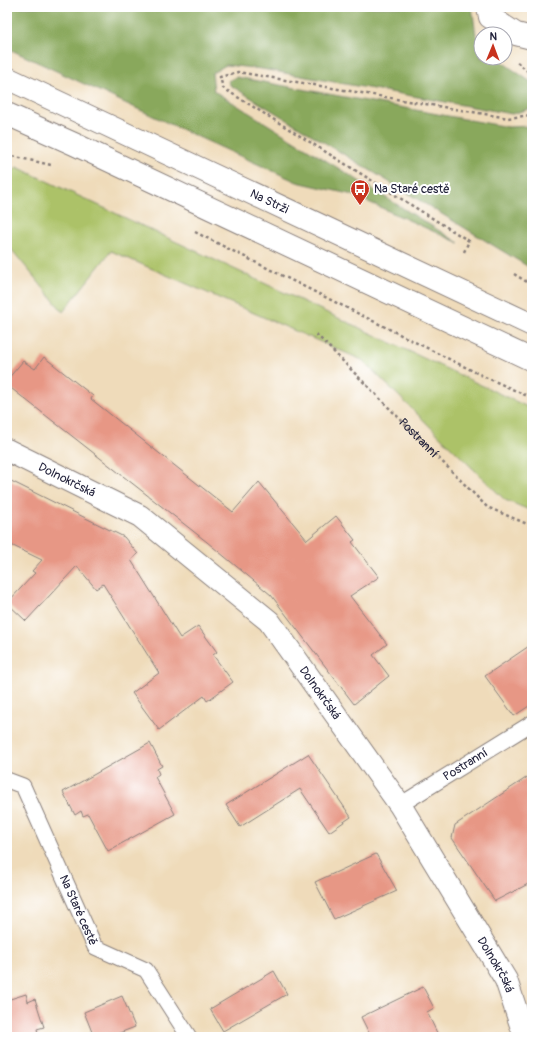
<svg xmlns="http://www.w3.org/2000/svg" width="539" height="1044" font-family="Pangolin,sans-serif">
<style>
.green{fill:#acc267;stroke:#677251}
.forest{fill:#89a85c;stroke:#56654c}
.building{fill:#e79785}
.lines{fill:none;stroke-linecap:round;stroke-linejoin:round}
.service-casing{stroke:#887e7a;stroke-width:17}
.minor-casing{stroke:#887e7a;stroke-width:24}
.tertiary-casing{stroke:#887e7a;stroke-width:24}
.path{stroke:#887e7a;stroke-width:2.5;stroke-dasharray:3 3;stroke-linecap:butt}
.service{stroke:#fff;stroke-width:15}
.minor{stroke:#fff;stroke-width:22}
.tertiary{stroke:#fff;stroke-width:22}
.labels{text-anchor:middle;stroke-width:4;stroke-linejoin:round;paint-order:stroke}
.poi-label{font-size:12px;fill:#22223b;stroke:#fff;text-anchor:start}
.street-label{font-size:12px;fill:#22223b;stroke:#fff}
</style>
<rect width="100%" height="100%" fill="#fff"/>
<filter id="ink" filterUnits="userSpaceOnUse"><feTurbulence type="fractalNoise" baseFrequency=".025" numOctaves="2"/><feDisplacementMap in="SourceGraphic" scale="8" xChannelSelector="R" yChannelSelector="G"/><feConvolveMatrix kernelMatrix="1 2 1 2 8 2 1 2 1" color-interpolation-filters="sRGB"/></filter>
<filter id="wash" filterUnits="userSpaceOnUse"><feTurbulence type="fractalNoise" baseFrequency=".012" numOctaves="4" result="noise"/><feDisplacementMap in="SourceGraphic" scale="16" xChannelSelector="R" yChannelSelector="G"/><feGaussianBlur stdDeviation="0.9" result="paint"/><feColorMatrix in="noise" values="0 0 0 0 0 0 0 0 0 0 0 0 0 0 0 0 0 1.4 0 .05"/><feComposite in="paint" operator="in"/></filter>
<g filter="url(#wash)">
<rect width="100%" height="100%" fill="#efdbba"/>
<polygon class="green" points="17,167 532,409 532,511 505,500 362,360 111,251 63,312 7,244 7,175"/>
<g class="forest">
<polygon points="7,7 472,7 476,35 481,40 481,58 498,58 502,62 531,82 532,108 512,114 262,69 226,65 212,73 214,91 459,243 353,195 297,182 185,131 7,48"/>
<polygon points="236,77 508,127 532,126 532,269 230,85 228,81"/>
</g>
<g id="blocks">
<g class="building">
<polygon points="44,357 93,396 91,399 233,512 259,482 307,540 336,516 355,540 352,542 379,577 350,596 387,644 373,655 389,676 354,704 271,595 207,542 7,385 7,380 23,361 35,369"/>
<polygon points="7,479 124,537 138,554 131,560 180,638 198,626 217,652 213,655 233,682 207,701 204,696 159,730 132,693 159,673 103,584 96,589 77,566 26,621 7,603 35,573 32,571 42,560 7,543"/>
<polygon points="532,644 532,704 514,716 485,676"/>
<polygon points="150,743 162,766 157,769 159,774 155,777 175,814 108,851 88,814 83,816 81,811 75,815 63,792"/>
<polygon points="308,754 351,817 329,832 300,789 240,827 226,805"/>
<polygon points="532,774 532,882 495,901 452,838 455,825"/>
<polygon points="376,854 397,891 334,919 315,882"/>
<polygon points="274,971 287,994 223,1031 210,1009"/>
<polygon points="423,987 434,1008 427,1012 439,1037 371,1037 361,1017"/>
<polygon points="26,994 28,1002 35,999 44,1027 37,1029 39,1037 7,1037 7,1000"/>
<polygon points="122,996 135,1027 109,1037 94,1037 84,1012"/>
</g>
</g>
</g>
<g filter="url(#ink)">
<use href="#blocks" fill-opacity="0" stroke="#887e7a" stroke-width="1"/>
<g class="lines">
<defs>
<g id="service">
<path id="s2" d="M7,780L23,786L95,947L146,970L189,1037"/>
<path id="s3" d="M400,805L532,723"/>
</g>
<g id="minor">
<polyline points="488,7 490,17 516,34 532,38"/>
<path id="s4" d="M7,450L140,516L269,621L400,805L506,980L525,1037"/>
</g>
<g id="tertiary">
<path id="s5" d="M7,78L532,325"/>
<polyline points="7,114 74,144 532,360"/>
</g>
</defs>
<use href="#service" class="service-casing"/>
<use href="#minor" class="minor-casing"/>
<use href="#tertiary" class="tertiary-casing"/>
<g class="path">
<polyline points="517,62 532,75"/>
<polyline points="7,155 51,165"/>
<polyline points="195,232 483,376 532,398"/>
<polyline points="464,252 469,241 223,88 220,77 238,72 508,118 532,115"/>
<polyline points="514,274 532,285"/>
<path id="s1" d="M316,334L487,507L532,526"/>
</g>
<use href="#service" class="service"/>
<use href="#minor" class="minor"/>
<use href="#tertiary" class="tertiary"/>
</g>
</g>
<defs>
<symbol id="bus-pin" viewBox="-11 -11 22 30"><path d="M0 17L-7.5 6A9.5 9.5 0 1 1 7.5 6Z" fill="#c8321e" stroke="#fff"/><path d="M-5-6H5V4H4V6H2V4H-2V6H-4V4H-5ZM-3.5-4V0h7V-4ZM-3.5 1.2v1.5H-2V1.2ZM2 1.2v1.5H3.5V1.2Z" fill="#fff"/></symbol>
</defs>
<g fill-rule="evenodd">
<use href="#bus-pin" x="349" y="178" width="22" height="30"/>
</g>
<g class="labels">
<g class="poi-label">
<text x="374" y="193">Na Staré cestě</text>
</g>
<g class="street-label">
<text dy="4" stroke="none"><textPath href="#s5" startOffset="290">Na Strži</textPath></text>
<text dy="4" stroke="none"><textPath href="#s1" startOffset="146">Postranní</textPath></text>
<text dy="4" stroke="none"><textPath href="#s4" startOffset="67">Dolnokrčská</textPath></text>
<text dy="4" stroke="none"><textPath href="#s4" startOffset="403">Dolnokrčská</textPath></text>
<text dy="4" stroke="none"><textPath href="#s3" startOffset="77">Postranní</textPath></text>
<text dy="4" stroke="none"><textPath href="#s2" startOffset="153">Na Staré cestě</textPath></text>
<text dy="4" stroke="none"><textPath href="#s4" startOffset="727">Dolnokrčská</textPath></text>
</g>
</g>
<rect width="539" height="1044" fill="none" stroke="#fff" stroke-width="24"/>
<g transform="translate(493 46) rotate(1)"><circle r="19" fill="#ffffff" stroke="#a7a7b1"/>
<path d="M0-3L7 15L0 10L-7 15Z" fill="#c8321e"/>
<text y="-6" font-size="11" font-weight="bold" text-anchor="middle" fill="#22223b">N</text>
</g>
</svg>
